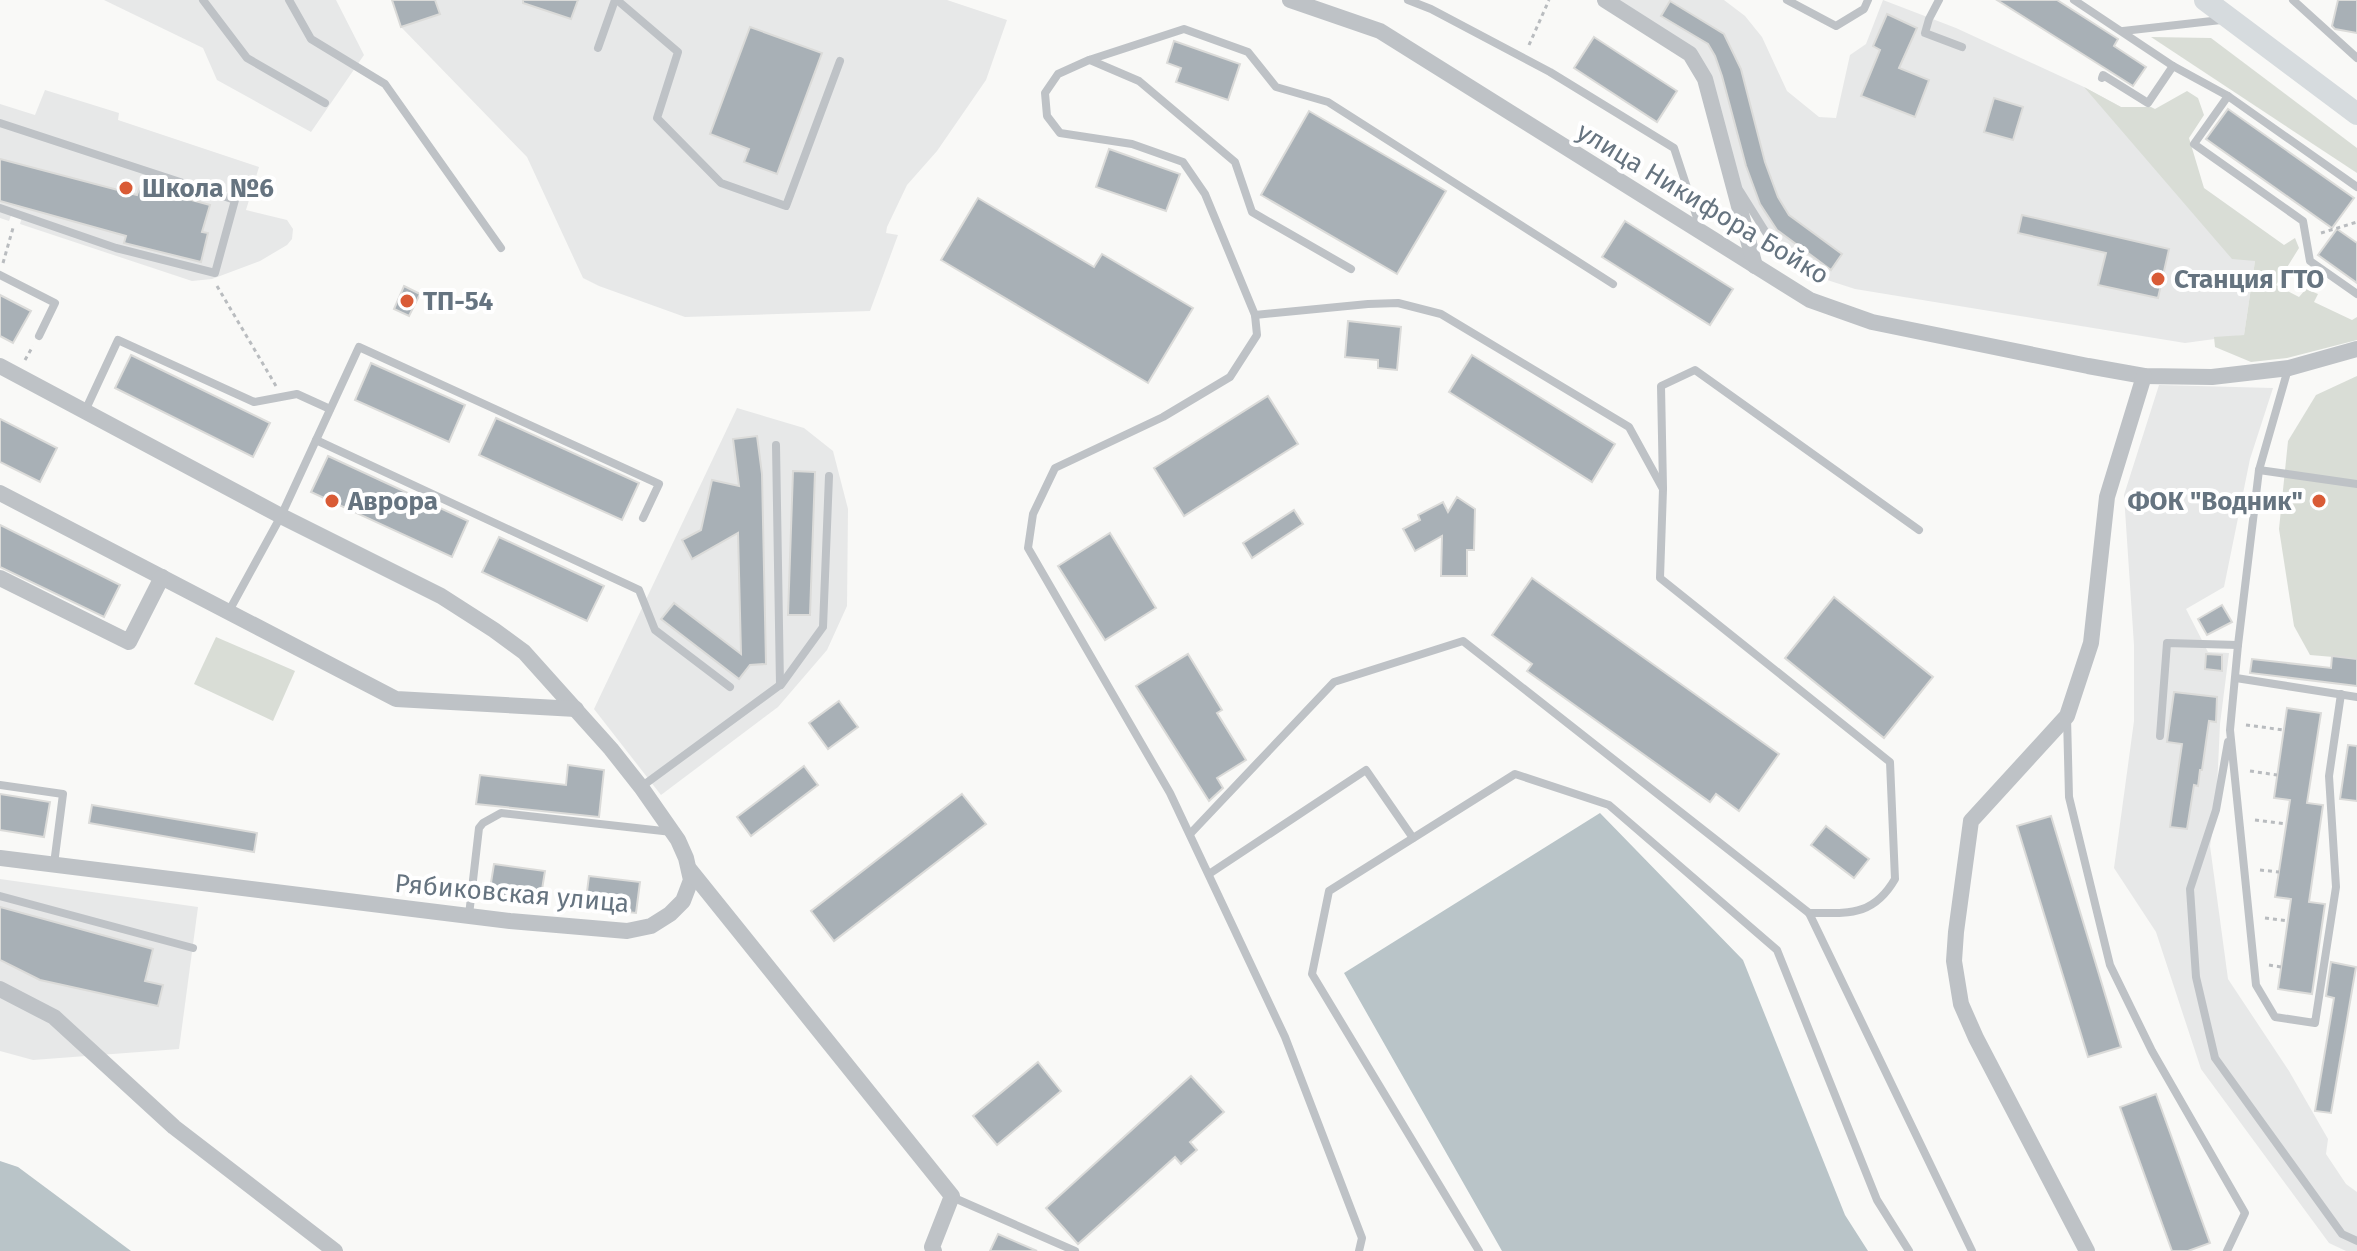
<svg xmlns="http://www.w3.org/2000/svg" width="2357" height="1251" font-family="'Fira Sans',sans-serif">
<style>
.built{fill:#e7e8e8}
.green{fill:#d9ddd6}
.water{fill:#b9c4c8}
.building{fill:#a8b0b6;stroke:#dbdbd9;stroke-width:2}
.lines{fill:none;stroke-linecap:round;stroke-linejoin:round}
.path{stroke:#b9bcbf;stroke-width:3;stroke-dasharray:4 4;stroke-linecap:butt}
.lane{stroke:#bec2c6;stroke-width:8}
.street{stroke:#bec2c6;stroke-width:16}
.secondary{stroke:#d6dbde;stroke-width:22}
.poi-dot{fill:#d95b36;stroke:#fff;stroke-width:3}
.labels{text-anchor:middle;stroke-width:8;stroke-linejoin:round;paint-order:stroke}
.poi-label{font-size:26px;font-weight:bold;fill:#667480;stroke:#fff;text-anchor:start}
.street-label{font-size:26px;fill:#667480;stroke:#fff}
</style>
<rect width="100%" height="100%" fill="#f9f9f7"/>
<g class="built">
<polygon points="104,0 336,0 364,55 311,132 217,80 203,48"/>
<polygon points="392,0 947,0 1007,20 986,80 937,151 907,185 887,227 886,233 898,235 870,311 685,317 599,286 583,278 527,157 401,27"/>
<polygon points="1605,0 1724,0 1745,16 1762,37 1787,91 1819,117 1836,118 1850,55 1866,44 1883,0 1956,28 2084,87 2121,107 2151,107 2161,151 2255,261 2244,335 2185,343 1855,289 1821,278 1770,239 1730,173 1690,54"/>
<polygon points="45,90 119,113 118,120 259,167 246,210 287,220 293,229 292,239 287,245 260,261 212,279 192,281 20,224 22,217 12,213 9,221 0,218 0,104 35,115"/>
<polygon points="2159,385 2273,388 2250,459 2224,587 2186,609 2208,652 2229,653 2220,724 2216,810 2210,846 2228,979 2289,1071 2328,1139 2326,1154 2346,1184 2357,1192 2357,1251 2346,1251 2329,1243 2201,1069 2156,932 2114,868 2134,721 2134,645 2124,495"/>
<polygon points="737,408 804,428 833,451 848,509 847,606 827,650 778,707 661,795 594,709"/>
<polygon points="0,879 198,907 179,1049 33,1060 0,1051"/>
</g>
<g class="green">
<polygon points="2151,37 2211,38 2357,148 2357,173"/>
<polygon points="2084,87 2121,107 2151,107 2155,109 2187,91 2198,98 2204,115 2189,138 2204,188 2284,245 2295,238 2299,248 2276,285 2299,297 2306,289 2318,294 2314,302 2352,320 2357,317 2357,340 2287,358 2251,362 2215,347 2214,337 2244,335 2255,261 2232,259"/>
<polygon points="2357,376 2357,659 2310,655 2294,626 2279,529 2288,441 2316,395"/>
<polygon points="216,637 295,671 273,721 194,684"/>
</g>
<g class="water">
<polygon points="1600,813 1743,960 1845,1215 1868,1251 1502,1251 1344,973"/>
<polygon points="0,1161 18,1167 131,1251 0,1251"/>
</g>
<g class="building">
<polygon points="392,0 435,0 440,14 401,27"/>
<polygon points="523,0 578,0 571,19 523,3"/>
<polygon points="1997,0 2057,0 2118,39 2114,46 2146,67 2133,86"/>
<polygon points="2338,0 2357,0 2357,33 2335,29 2332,26"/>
<polygon points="1670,1 1724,34 1741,69 1765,162 1778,197 1789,215 1842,254 1831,270 1777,230 1760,204 1746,166 1722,76 1715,56 1708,44 1661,16"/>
<polygon points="1887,14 1917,28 1899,68 1929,80 1915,117 1861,96 1880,50 1873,46"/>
<polygon points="750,27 822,53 777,174 744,162 749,149 710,134"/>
<polygon points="1594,37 1677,91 1657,122 1574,68"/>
<polygon points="1174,41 1240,64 1228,100 1176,82 1181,68 1167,63"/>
<polygon points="1994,98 2023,107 2013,140 1984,132"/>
<polygon points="2228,109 2354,198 2332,228 2206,139"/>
<polygon points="1309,111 1446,191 1397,274 1261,195"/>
<polygon points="1109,149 1180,174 1166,211 1096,187"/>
<polygon points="0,159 137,195 140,186 210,205 202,232 208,233 201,262 124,243 126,236 0,201"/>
<polygon points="978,198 1094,267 1102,254 1193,308 1148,383 941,260"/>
<polygon points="2022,215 2169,249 2158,298 2098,285 2106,253 2018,233"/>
<polygon points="1625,221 1733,289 1710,325 1602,257"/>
<polygon points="2337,229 2357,243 2357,283 2318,255"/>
<polygon points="404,286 420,294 409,316 394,309"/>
<polygon points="0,295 31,311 13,343 0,336"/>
<polygon points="1348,321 1401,327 1397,370 1378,368 1378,360 1345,357"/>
<polygon points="131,355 270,423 253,457 115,388"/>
<polygon points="1472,355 1615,444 1592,482 1449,392"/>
<polygon points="371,363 465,405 449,442 355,400"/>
<polygon points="1268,396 1298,444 1184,516 1154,468"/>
<polygon points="496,418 639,483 622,520 479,455"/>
<polygon points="0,419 57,448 40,482 0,462"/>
<polygon points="757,436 762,474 766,664 750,665 739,679 661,619 674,603 741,654 738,533 692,559 682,540 701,530 712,480 739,486 733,439"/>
<polygon points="328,456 468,521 452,557 311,492"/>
<polygon points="793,471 815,472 810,615 788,615"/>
<polygon points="1457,497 1475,509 1474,550 1467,550 1467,576 1441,576 1442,536 1415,551 1403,529 1420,520 1418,515 1443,502 1448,512"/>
<polygon points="1294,510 1303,524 1252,558 1243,543"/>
<polygon points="0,525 120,585 104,617 0,567"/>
<polygon points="1110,533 1156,608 1105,640 1058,566"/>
<polygon points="499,537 604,586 587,621 482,572"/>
<polygon points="1532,578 1779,754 1739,811 1716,794 1710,802 1527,671 1532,664 1492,635"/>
<polygon points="1834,597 1933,677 1884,738 1785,658"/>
<polygon points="2222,605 2232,622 2207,635 2198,619"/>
<polygon points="1188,654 1222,710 1217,713 1246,760 1217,778 1223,788 1209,801 1136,686"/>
<polygon points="2206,654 2222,655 2222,671 2205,669"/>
<polygon points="2332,656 2357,659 2357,686 2250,673 2252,659 2331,668"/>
<polygon points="2174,692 2217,697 2216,722 2209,721 2202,770 2200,770 2198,786 2194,785 2187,829 2170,827 2182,744 2167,742"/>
<polygon points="839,701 858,727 828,749 809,723"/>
<polygon points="2287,708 2321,713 2307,803 2323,805 2309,902 2325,904 2312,994 2278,989 2291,899 2275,897 2290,800 2274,798"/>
<polygon points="2348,745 2357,746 2357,801 2340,799"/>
<polygon points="568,765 604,770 599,817 476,804 480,775 566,785"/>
<polygon points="804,766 818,785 751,836 737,817"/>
<polygon points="0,794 50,802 44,837 0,830"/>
<polygon points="962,794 986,824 834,941 811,911"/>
<polygon points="92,805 257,833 254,852 89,823"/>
<polygon points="2051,816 2121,1047 2088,1057 2017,826"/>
<polygon points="1826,826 1869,859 1854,878 1811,845"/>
<polygon points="494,864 545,871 540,902 489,895"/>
<polygon points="589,876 640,882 636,913 585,907"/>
<polygon points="0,907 153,949 145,981 163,985 158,1006 40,980 0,960"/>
<polygon points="2331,962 2356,967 2331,1113 2315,1111 2334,998 2326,996"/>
<polygon points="1038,1062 1061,1091 997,1145 973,1116"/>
<polygon points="1191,1076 1224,1112 1190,1142 1197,1150 1181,1164 1175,1157 1078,1244 1046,1208"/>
<polygon points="2156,1094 2210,1243 2188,1251 2172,1251 2120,1107"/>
<polygon points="998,1234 1037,1251 990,1251"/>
</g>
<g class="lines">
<g class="path">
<polyline points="1529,45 1549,0"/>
<polyline points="2321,233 2357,222"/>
<polyline points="3,263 13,228"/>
<polyline points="217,286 276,386"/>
<polyline points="25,360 33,346"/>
<polyline points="2246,725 2284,730"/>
<polyline points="2250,771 2277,775"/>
<polyline points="2255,820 2286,824"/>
<polyline points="2260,870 2279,872"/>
<polyline points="2265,918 2288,921"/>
<polyline points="2269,965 2281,967"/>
</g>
<g class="lane">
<polyline points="203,0 247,58 325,103"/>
<polyline points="289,0 311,39 385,84 501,248"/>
<polyline points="617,0 678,52 657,118 721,183 786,206 840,61"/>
<polyline points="1408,0 1431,9 1550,72 1674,148 1700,227"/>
<polyline points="1787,0 1836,26 1864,9 1868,0"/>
<polyline points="1939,0 1929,19 1925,33 1962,47"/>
<polyline points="2074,0 2173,66 2228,96 2357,187"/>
<polyline points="2293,0 2357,58"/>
<polyline points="2123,31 2221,20"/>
<polyline points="598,48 615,0"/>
<polyline points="1090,60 1139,81 1235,162 1252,212 1351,269"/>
<polyline points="2102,78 2103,75 2148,103 2173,66"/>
<polyline points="2228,96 2194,144 2303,221 2310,261 2357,294"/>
<polyline points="0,123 235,200 215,273 116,248 0,208"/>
<polyline points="1740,191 1770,239 1821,278"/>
<polyline points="0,275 55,303 39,336"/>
<path d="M1255,315L1368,304L1398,303L1441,314L1629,427L1663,489L1660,578L1890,762L1895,879C1873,917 1848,913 1809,913"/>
<polyline points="2288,369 2259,470 2238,645 2230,730 2256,985 2275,1017 2315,1023 2336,887 2329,776 2341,694"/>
<polyline points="85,411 118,340 254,402 297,394 330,409"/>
<polyline points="316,440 639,590 655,630 730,687"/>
<polyline points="2259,470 2357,484"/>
<polyline points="1663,488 1661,386 1695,370 1919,530"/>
<polyline points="229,611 281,516 359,347 659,484 643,518"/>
<polyline points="2236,678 2357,697"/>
<polyline points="781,685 823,627 829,476"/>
<polyline points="2067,717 2069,797 2110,965 2152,1051 2245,1213 2227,1251"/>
<polyline points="2160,736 2167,643 2238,645"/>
<polyline points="2228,742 2216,810 2190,889 2196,977 2215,1058 2342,1234 2357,1241"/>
<polyline points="0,785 63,794 54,864"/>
<polyline points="641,787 780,685 776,445"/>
<polyline points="1190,834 1334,682 1463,641 1809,913 1972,1251"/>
<polyline points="1209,874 1366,770 1413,838"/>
<polyline points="0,896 193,948"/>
<polyline points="469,915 479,828 483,823 501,813 672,832"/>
<polyline points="952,1197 1075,1251"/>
<polyline points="1359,1251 1362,1238 1285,1037 1170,793 1028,548 1033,514 1055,468 1163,417 1230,377 1257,335 1255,315 1205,194 1183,162 1132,144 1060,133 1047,116 1045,93 1058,74 1089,60 1184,29 1248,52 1276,87 1328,102 1613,284"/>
<polyline points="1479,1251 1312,974 1329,891 1515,774 1609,805 1777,950 1877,1200 1909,1251"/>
</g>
<g class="street">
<polyline points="1290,0 1380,31 1810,300 1872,322 2088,366 2144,376 2212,377 2289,368 2357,349"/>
<polyline points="1605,0 1690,54 1705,79 1755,266"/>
<polyline points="0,366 281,516 441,596 494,630 524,652 611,749 641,787 678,840 686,858 691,880 683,901 670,914 651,926 627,931 510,921 0,858"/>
<polyline points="0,493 396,699 576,709"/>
<polyline points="0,578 129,642 162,577"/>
<polyline points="690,870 952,1196 932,1247 934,1251"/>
<polyline points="0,989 54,1017 174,1127 335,1251"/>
<polyline points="2087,1251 1976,1038 1961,1004 1954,961 1956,932 1971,821 2067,716 2091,643 2107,497 2144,376"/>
</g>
<polyline class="secondary" points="2205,0 2357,114"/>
</g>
<g class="poi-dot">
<circle cx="126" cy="188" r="8"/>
<circle cx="2158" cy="279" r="8"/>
<circle cx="407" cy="301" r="8"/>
<circle cx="332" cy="501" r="8"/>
<circle cx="2319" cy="501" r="8"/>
</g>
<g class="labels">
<g class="poi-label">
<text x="142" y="197">Школа №6</text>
<text x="2174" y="288">Станция ГТО</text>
<text x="423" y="310">ТП-54</text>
<text x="348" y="510">Аврора</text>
<text x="2303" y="510" text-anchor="end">ФОК "Водник"</text>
</g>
<g class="street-label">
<text transform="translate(1703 203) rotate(31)" y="9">улица Никифора Бойко</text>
<text transform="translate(512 893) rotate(5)" y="9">Рябиковская улица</text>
</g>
</g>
</svg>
